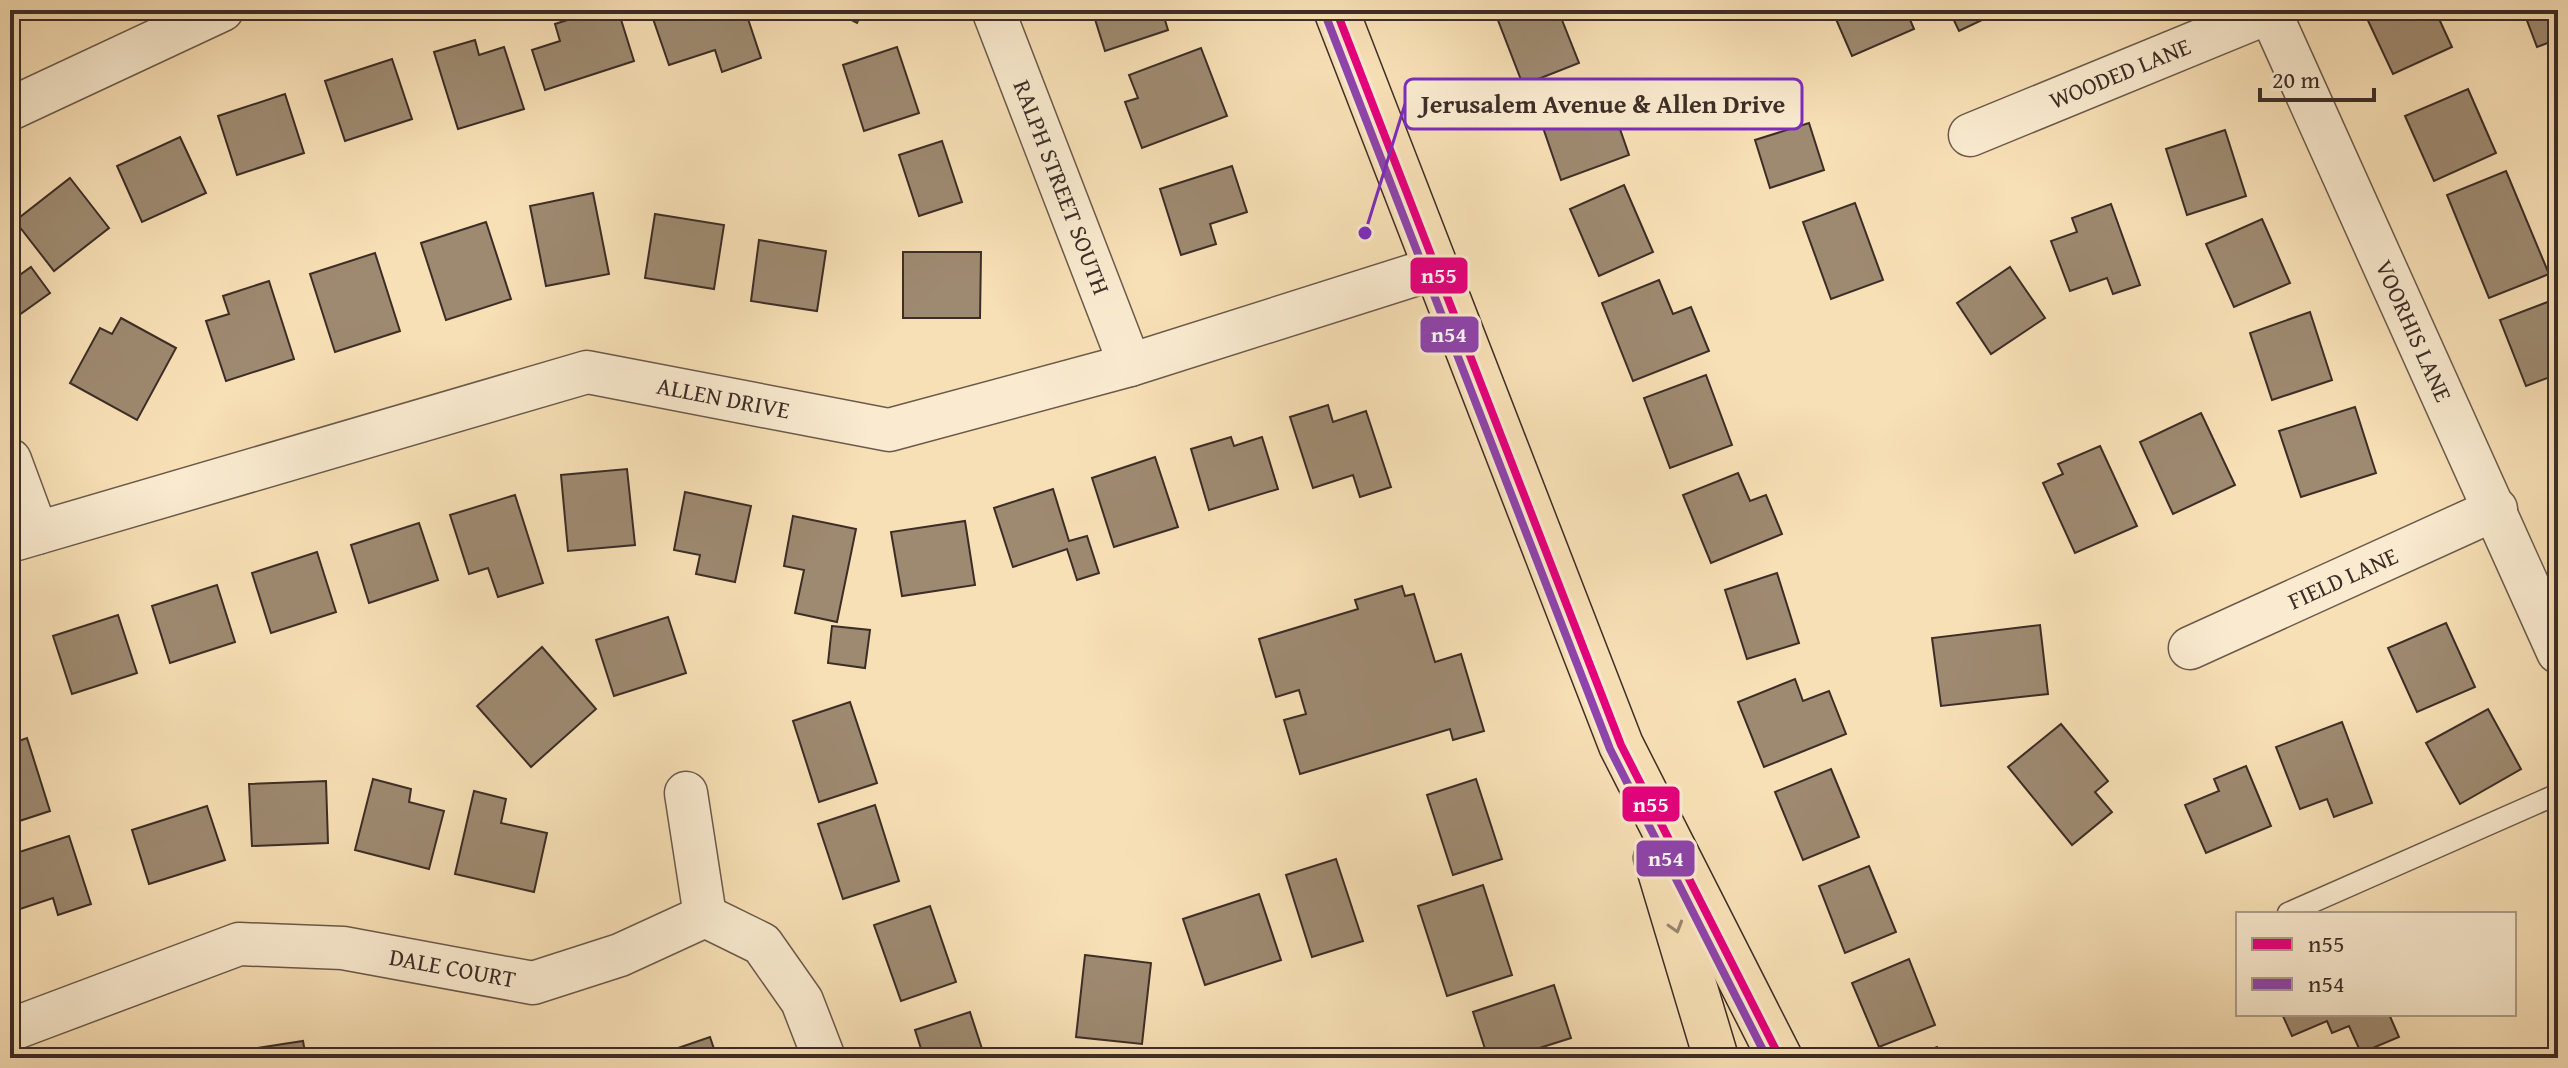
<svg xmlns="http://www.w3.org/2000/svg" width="2568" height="1068" font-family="'Gentium Book Plus',serif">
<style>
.building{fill:#9e8a71;stroke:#3c2d27;stroke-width:2}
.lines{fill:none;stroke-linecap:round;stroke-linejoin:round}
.service-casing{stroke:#6b5a4b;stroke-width:23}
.minor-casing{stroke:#6b5a4b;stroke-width:45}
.primary-casing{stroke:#3c2d27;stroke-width:47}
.service{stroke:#faebd0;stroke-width:20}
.minor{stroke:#faebd0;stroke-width:42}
.primary{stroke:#f8e0b6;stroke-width:44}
.bus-1-casing{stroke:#faebd0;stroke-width:14}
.bus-2-casing{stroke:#faebd0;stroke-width:14}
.bus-1{stroke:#e5007d;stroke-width:8}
.bus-2{stroke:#8e44ad;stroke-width:8}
.oneway{stroke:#9a866e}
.labels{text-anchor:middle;stroke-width:6;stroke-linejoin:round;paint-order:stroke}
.street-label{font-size:24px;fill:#3c2d27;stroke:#faebd0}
.leader{fill:none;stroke:#7b2cbf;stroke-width:3}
.callout-dot{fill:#7b2cbf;stroke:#faebd0;stroke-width:3}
.callout{fill:#faebd0;stroke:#7b2cbf;stroke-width:3}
.callout-label{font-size:26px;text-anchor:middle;font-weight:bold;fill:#3c2d27}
.line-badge{stroke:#faebd0;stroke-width:3}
.badge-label{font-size:22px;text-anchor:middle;font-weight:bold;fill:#fff}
</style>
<rect width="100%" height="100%" fill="#f8e0b6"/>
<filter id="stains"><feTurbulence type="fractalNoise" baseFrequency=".0025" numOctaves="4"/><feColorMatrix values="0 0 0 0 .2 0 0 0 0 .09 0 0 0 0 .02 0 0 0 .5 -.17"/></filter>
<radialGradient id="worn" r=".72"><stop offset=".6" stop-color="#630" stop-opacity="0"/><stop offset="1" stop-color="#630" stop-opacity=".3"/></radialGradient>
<g class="building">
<polygon points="599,10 618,10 634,61 545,90 532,50 560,41 555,24"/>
<polygon points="650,10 745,10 761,58 722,72 715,50 669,65"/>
<polygon points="832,10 863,10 857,23"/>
<polygon points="1162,10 1168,30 1105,51 1094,16 1109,10"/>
<polygon points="1509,10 1558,10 1579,63 1523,85 1496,15"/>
<polygon points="1832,10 1906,10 1914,29 1852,56"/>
<polygon points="1949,10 2003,10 1959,31"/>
<polygon points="2363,10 2435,10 2452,47 2393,74"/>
<polygon points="2523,10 2558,10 2558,39 2537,47"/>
<polygon points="475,40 479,55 504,47 524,109 458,129 434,52"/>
<polygon points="897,47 919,113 864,131 843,65"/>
<polygon points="1201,48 1227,116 1142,148 1125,102 1138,98 1129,75"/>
<polygon points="392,59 412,119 345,141 325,81"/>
<polygon points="1605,86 1629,155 1561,180 1537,110"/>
<polygon points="2468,89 2496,153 2434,181 2405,116"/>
<polygon points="285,94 304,153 237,175 218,116"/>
<polygon points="1809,123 1824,170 1770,188 1755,140"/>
<polygon points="2225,130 2246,196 2187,215 2166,149"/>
<polygon points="180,137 206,193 142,222 117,166"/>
<polygon points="942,141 962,202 919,216 899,155"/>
<polygon points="1232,166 1247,212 1210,224 1216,244 1181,255 1160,189"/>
<polygon points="2506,171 2549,274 2489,298 2447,195"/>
<polygon points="70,178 109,228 54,271 15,221"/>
<polygon points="1624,185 1653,252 1599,276 1570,209"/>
<polygon points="593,193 609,274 546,286 530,206"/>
<polygon points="1855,203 1883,280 1831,299 1803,222"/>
<polygon points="2111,204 2140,285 2113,294 2107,278 2070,291 2051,241 2077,232 2072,218"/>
<polygon points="655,214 724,225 714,289 645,278"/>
<polygon points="2262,219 2290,283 2234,307 2206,244"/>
<polygon points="486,222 511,299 446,320 421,243"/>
<polygon points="759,240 826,251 817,311 751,301"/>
<polygon points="903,252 981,252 980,318 903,318"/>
<polygon points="375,253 400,331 335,352 310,274"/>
<polygon points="31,267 50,293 19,315 10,302 10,282"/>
<polygon points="2010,267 2045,318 1991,354 1957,303"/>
<polygon points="1659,280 1673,314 1691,307 1709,351 1633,381 1602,303"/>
<polygon points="269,281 294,359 226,381 206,321 229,314 223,296"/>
<polygon points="2558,298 2558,374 2526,386 2500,320"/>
<polygon points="2310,312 2332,380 2272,400 2250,333"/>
<polygon points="121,318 176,348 137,420 70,383 100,328 112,334"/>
<polygon points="1706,375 1732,445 1670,468 1644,398"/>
<polygon points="1328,405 1333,422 1366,411 1391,487 1360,497 1353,475 1313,488 1290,417"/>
<polygon points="2355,407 2376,473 2301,497 2279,431"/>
<polygon points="2201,413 2235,485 2173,514 2140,442"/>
<polygon points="1231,437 1234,446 1262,437 1278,489 1209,510 1191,449"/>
<polygon points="2100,446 2137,526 2075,553 2043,483 2063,474 2058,464"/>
<polygon points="1155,457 1178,527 1114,547 1092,478"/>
<polygon points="627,469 635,545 568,551 561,475"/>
<polygon points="1738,473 1750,501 1766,495 1782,534 1711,563 1683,495"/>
<polygon points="1053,489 1069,541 1087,536 1099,573 1077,580 1067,549 1013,567 994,508"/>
<polygon points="685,492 751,506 735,582 696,574 700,555 674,550"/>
<polygon points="515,495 543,583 498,597 488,568 469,574 450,515"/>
<polygon points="793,516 856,529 837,622 795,613 804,570 784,566"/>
<polygon points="965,521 975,585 902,596 891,532"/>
<polygon points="419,523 438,580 369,603 351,545"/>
<polygon points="317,552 336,612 271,633 252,573"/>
<polygon points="1777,573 1799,643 1747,659 1725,590"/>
<polygon points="217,585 235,642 170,663 152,606"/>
<polygon points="1402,586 1405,596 1414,594 1435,662 1461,654 1484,731 1453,740 1450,729 1300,774 1284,720 1306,714 1299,690 1276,697 1259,639 1358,609 1355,600"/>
<polygon points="118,615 137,673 72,694 53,636"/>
<polygon points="668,617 686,673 614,696 596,640"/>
<polygon points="2446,623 2475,687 2417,712 2388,648"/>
<polygon points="2040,625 2048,694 1941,706 1932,638"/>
<polygon points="832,626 870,630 865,668 828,663"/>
<polygon points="542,647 596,709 531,767 477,706"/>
<polygon points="1795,679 1803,701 1829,691 1846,734 1764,767 1738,702"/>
<polygon points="850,702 877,783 819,802 793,721"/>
<polygon points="2488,709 2521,769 2460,804 2426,743"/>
<polygon points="2342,722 2372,803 2334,817 2327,799 2300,809 2276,747"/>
<polygon points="2061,724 2108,781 2095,792 2112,812 2072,845 2008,767"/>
<polygon points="27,738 50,811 10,824 10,744"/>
<polygon points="2246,766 2271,826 2206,853 2185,805 2219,791 2214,779"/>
<polygon points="1831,769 1859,837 1803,860 1775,792"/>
<polygon points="373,779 411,789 409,802 444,811 429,869 355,850"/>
<polygon points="1476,779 1502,859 1453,875 1427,795"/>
<polygon points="326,781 328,843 252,846 249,784"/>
<polygon points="474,791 506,799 501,823 547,833 534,892 455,874"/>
<polygon points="875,805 899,881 843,899 818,824"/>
<polygon points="207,806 225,860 149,884 132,830"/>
<polygon points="69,836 91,904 58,915 53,898 14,911 10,900 10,855"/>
<polygon points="1336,859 1363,941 1312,957 1286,875"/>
<polygon points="1869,866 1896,932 1845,953 1819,886"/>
<polygon points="1483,885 1512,975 1447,996 1418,906"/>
<polygon points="1259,894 1281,960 1205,985 1183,919"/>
<polygon points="930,906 956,982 901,1001 874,925"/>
<polygon points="1085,955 1151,963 1142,1044 1076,1037"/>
<polygon points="1909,959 1935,1025 1879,1047 1852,983"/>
<polygon points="1554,985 1571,1038 1508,1058 1488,1058 1473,1012"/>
<polygon points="970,1012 985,1058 924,1058 915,1030"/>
<polygon points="2282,1014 2389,1014 2399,1037 2361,1053 2349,1026 2332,1033 2327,1021 2292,1036"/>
<polygon points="710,1037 717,1058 649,1058"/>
<polygon points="303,1041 306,1058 225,1058 224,1053"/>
<polygon points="1937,1047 1941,1058 1909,1058"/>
</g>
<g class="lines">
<defs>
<polyline id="service" points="2288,913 2558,794"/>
<g id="minor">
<path id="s1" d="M993,10L1130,365"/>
<path id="s2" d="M2269,10L2558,652"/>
<polyline points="10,109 222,10"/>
<path id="s3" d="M1970,135L2270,12"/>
<polyline points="10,460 37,533"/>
<path id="s4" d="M10,541L587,372L889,430L1130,365L1436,268"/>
<path id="s5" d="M2190,648L2496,509"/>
<polyline points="686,793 705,916"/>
<path id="s6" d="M10,1030L239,944L343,948L533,983L620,955L705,916L762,944L802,1001L824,1058"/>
</g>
<g id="primary">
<polyline points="1336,10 1621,745 1780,1058"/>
<polyline points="1656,858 1716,1058"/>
</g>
</defs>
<use href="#service" class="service-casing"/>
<use href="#minor" class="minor-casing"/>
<use href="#primary" class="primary-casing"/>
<use href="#service" class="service"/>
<use href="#minor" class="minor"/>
<use href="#primary" class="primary"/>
<defs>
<polyline id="bus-1" points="1336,10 1621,745 1780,1058"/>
<polyline id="bus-2" points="1325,14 1610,749 1767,1058"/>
</defs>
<use href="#bus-1" class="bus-1-casing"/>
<use href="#bus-2" class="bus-2-casing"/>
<use href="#bus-1" class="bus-1"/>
<use href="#bus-2" class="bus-2"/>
</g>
<defs><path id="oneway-chevron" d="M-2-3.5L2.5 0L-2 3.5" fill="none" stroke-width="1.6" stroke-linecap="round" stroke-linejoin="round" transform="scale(2)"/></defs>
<use class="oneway" href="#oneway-chevron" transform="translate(1676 927) rotate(73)"/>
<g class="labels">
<g class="street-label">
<text dy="8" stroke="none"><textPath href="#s3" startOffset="162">WOODED LANE</textPath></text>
<text dy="8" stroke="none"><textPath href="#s1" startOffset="190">RALPH STREET SOUTH</textPath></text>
<text dy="8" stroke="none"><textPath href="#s2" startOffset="352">VOORHIS LANE</textPath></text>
<text dy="8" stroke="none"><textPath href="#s4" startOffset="740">ALLEN DRIVE</textPath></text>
<text dy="8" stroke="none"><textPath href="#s5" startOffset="168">FIELD LANE</textPath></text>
<text dy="8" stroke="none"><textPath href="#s6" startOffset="460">DALE COURT</textPath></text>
</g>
</g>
<path class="leader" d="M1365 233L1405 104"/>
<circle class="callout-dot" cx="1365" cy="233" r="8"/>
<rect class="callout" x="1405" y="79" width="397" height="50" rx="8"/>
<g class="callout-label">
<text x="1603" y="113">Jerusalem Avenue &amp; Allen Drive</text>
</g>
<g class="line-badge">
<rect x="1409" y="256" width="60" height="39" rx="8" fill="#e5007d"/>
<rect x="1419" y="315" width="61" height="39" rx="8" fill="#8e44ad"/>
<rect x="1621" y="785" width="60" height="38" rx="8" fill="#e5007d"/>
<rect x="1635" y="839" width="61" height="39" rx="8" fill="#8e44ad"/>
</g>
<g class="badge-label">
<text x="1439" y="283">n55</text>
<text x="1449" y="342">n54</text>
<text x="1651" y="812">n55</text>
<text x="1666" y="866">n54</text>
</g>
<rect width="2568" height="1068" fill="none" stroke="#f8e0b6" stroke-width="40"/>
<rect x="12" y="12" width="2544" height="1044" fill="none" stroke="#3c2d27" stroke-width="4"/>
<rect x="20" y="20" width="2528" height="1028" fill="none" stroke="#3c2d27" stroke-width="2"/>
<rect x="2236" y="912" width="280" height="104" fill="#faebd0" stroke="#ae9f8c" stroke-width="2"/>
<rect x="2252" y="938" width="40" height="12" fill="#e5007d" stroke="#ae9f8c" stroke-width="2"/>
<text x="2308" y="952" font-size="24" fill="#3c2d27">n55</text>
<rect x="2252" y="978" width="40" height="12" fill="#8e44ad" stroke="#ae9f8c" stroke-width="2"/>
<text x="2308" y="992" font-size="24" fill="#3c2d27">n54</text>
<path d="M2260 88v12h114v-12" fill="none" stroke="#3c2d27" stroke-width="4"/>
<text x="2272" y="88" font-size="24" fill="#3c2d27" stroke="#faebd0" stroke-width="6" paint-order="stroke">20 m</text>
<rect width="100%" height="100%" filter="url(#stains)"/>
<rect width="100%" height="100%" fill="url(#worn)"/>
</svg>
